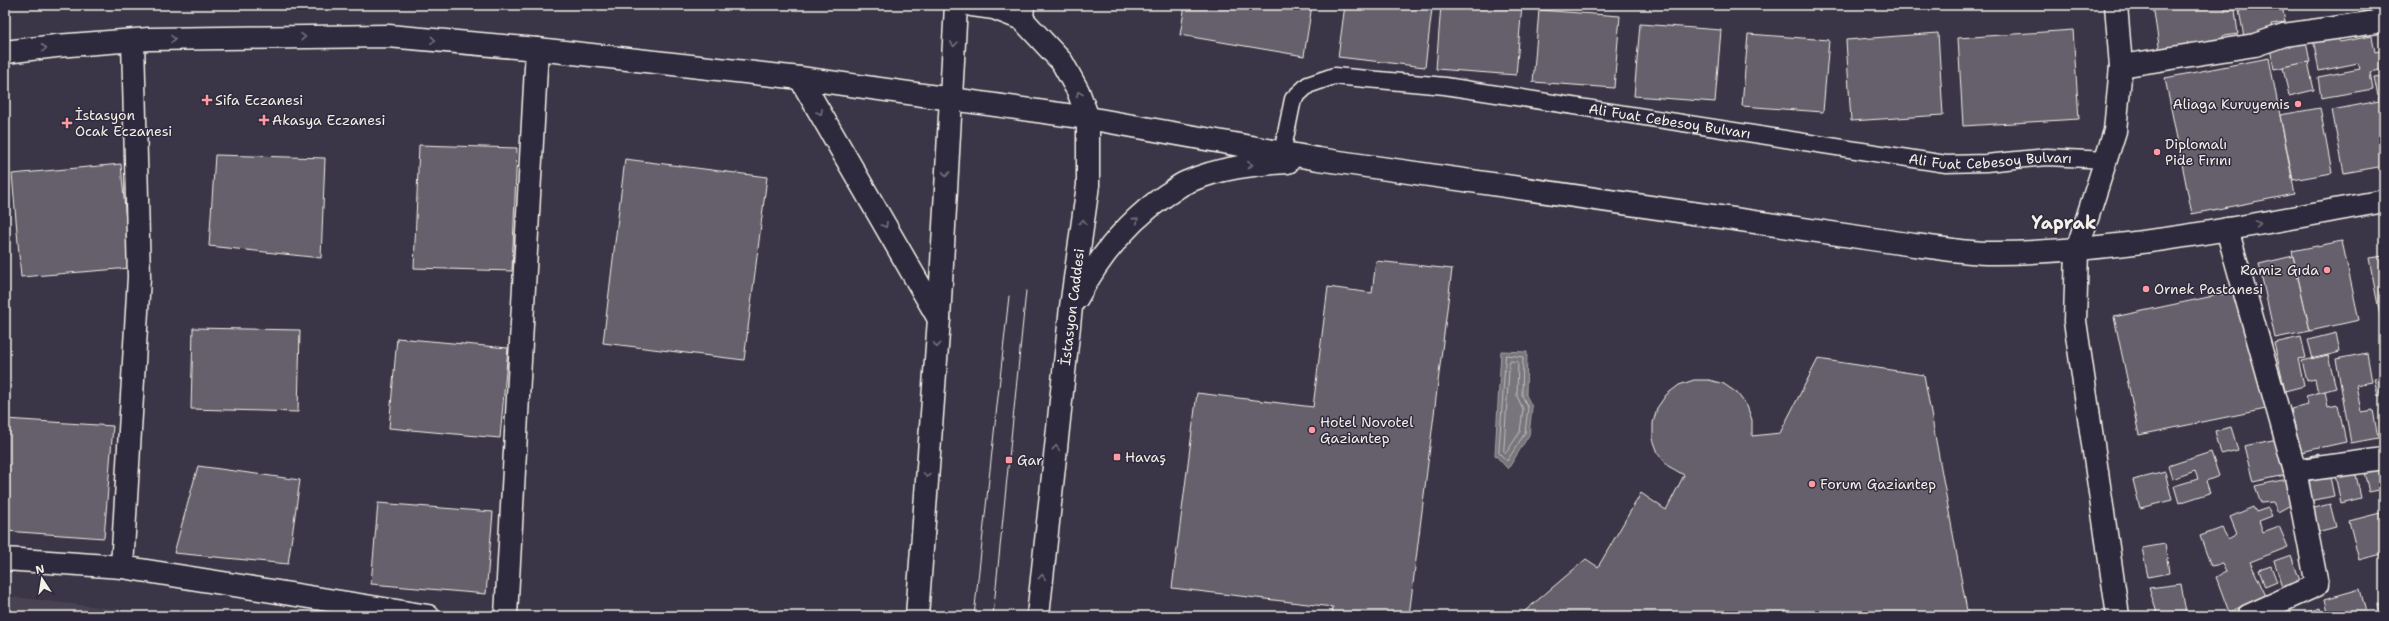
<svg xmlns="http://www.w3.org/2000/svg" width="2389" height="621" font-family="'Shantell Sans',sans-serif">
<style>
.built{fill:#484352}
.water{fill:#78747b;stroke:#aaa6a7}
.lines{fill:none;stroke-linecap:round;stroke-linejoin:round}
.shore{stroke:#c2bfbc;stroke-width:1}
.building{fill:#65616c;stroke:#f4f1e8}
.lane-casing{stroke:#f4f1e8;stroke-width:19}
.street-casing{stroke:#f4f1e8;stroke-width:25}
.secondary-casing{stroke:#f4f1e8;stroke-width:25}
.lane{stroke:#2f2a3d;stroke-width:16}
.street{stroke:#2f2a3d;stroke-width:22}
.secondary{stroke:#2f2a3d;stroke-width:22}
.tram{stroke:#f4f1e8;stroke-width:1}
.oneway{stroke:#747079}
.poi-dot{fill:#ff9aa2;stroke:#2f2a3d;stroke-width:1.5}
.labels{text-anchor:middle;stroke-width:3;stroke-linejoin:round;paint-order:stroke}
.poi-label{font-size:14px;fill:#f4f1e8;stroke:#2f2a3d;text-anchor:start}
.street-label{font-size:14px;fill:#f4f1e8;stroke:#2f2a3d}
.district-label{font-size:18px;font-weight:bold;fill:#f4f1e8;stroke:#2f2a3d}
</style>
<rect width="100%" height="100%" fill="#3b3647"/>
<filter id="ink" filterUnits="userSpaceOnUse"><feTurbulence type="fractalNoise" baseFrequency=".025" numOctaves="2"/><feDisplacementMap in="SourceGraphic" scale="8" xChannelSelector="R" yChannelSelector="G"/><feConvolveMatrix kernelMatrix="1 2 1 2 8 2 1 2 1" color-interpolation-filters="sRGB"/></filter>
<g filter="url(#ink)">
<polygon class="built" points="5,596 173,616 5,616"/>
<polygon class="water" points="1501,351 1527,352 1526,395 1532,407 1529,435 1508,469 1495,455"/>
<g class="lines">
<g class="shore">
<polygon points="1506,355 1523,357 1522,395 1528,408 1525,433 1507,461 1499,453"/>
<polygon points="1510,361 1518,362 1517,396 1523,409 1520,432 1506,453 1504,451"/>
</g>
</g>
<g class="building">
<polygon points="1185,5 1312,5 1304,56 1180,35"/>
<polygon points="1345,5 1403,5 1432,9 1425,67 1338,57"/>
<polygon points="1441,5 1522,5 1516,75 1436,69"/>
<polygon points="1787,5 1816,5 1815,7"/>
<polygon points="2153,5 2224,5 2225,11 2235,10 2238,34 2223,36 2223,44 2160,53"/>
<polygon points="2238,5 2282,5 2285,22 2271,24 2273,32 2244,37"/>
<polygon points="2289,5 2304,5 2304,6 2289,8"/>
<polygon points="2362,5 2384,5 2384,7 2363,11"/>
<polygon points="1539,10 1620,16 1614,88 1533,82"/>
<polygon points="1640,24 1721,30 1715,102 1634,96"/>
<polygon points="2073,30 2079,119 1963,126 1958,38"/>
<polygon points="1938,33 1943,115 1851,121 1846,40"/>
<polygon points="1748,34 1829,40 1823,112 1742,106"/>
<polygon points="2335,35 2340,42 2372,36 2375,52 2384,50 2384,69 2370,72 2373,89 2321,98 2318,77 2360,69 2358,63 2319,71 2313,39"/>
<polygon points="2305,36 2310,62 2274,69 2269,43"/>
<polygon points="2269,58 2295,194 2192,214 2165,78"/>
<polygon points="2308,62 2314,90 2289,96 2283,67"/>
<polygon points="2384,76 2384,166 2344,173 2332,110 2379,101 2374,77"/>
<polygon points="2320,108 2332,173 2293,180 2280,115"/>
<polygon points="419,145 517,148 512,271 414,268"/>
<polygon points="215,155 325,158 321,258 209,246"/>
<polygon points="625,159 767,177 744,360 603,343"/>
<polygon points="121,164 130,268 21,277 12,174"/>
<polygon points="2342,241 2359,320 2310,331 2292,251"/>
<polygon points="2293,256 2310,331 2275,338 2259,264"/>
<polygon points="2384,256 2384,337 2369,258"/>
<polygon points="1376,261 1452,269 1409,616 1332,616 1333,607 1172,588 1197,393 1313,407 1328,287 1372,293"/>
<polygon points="2242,290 2266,409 2139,435 2114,317"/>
<polygon points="193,328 300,330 298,412 191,409"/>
<polygon points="2336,333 2340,352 2313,359 2308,340"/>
<polygon points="2301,337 2306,358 2298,359 2304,386 2285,391 2274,343"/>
<polygon points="397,338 508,348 500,438 389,428"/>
<polygon points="2367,353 2372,382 2356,385 2361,412 2373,410 2378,438 2351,443 2336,359"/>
<polygon points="2328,355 2336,388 2318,393 2315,379 2307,381 2302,361"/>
<polygon points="1818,359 1924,375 1968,616 1519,616 1586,559 1598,567 1641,493 1666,510 1684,475 1668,466 1658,453 1653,439 1653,423 1657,408 1666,395 1679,385 1694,380 1709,380 1724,384 1737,393 1747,406 1752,420 1752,436 1780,433"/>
<polygon points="2384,376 2384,394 2378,396 2374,378"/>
<polygon points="2325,391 2328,407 2338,405 2346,442 2301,452 2291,409 2308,405 2306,396"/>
<polygon points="5,419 113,426 104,538 5,531"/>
<polygon points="2231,427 2238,450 2221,454 2215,431"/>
<polygon points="2384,435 2384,447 2382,447 2380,436"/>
<polygon points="2282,438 2290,474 2253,482 2244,446"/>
<polygon points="2211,452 2219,476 2206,481 2210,493 2179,503 2174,486 2198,479 2195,471 2172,479 2168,466"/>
<polygon points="2319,454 2321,463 2298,458"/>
<polygon points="2381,464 2384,489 2369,492 2363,468"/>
<polygon points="198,466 300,480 288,564 174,553"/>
<polygon points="2354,466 2361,498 2341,503 2334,470"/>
<polygon points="2165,472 2172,500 2140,508 2133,480"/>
<polygon points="2330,477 2334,496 2306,502 2302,483"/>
<polygon points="2287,479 2294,503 2278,512 2273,502 2261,503 2255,486"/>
<polygon points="378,503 493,512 486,594 371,584"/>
<polygon points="2330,504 2336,527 2313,533 2307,510"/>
<polygon points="2253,507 2256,512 2268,508 2272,516 2259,521 2263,532 2279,526 2288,547 2250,562 2266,596 2229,612 2216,577 2226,572 2222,564 2211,566 2200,536 2222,528 2228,539 2237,534 2230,517"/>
<polygon points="2380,513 2384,530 2384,553 2359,560 2349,521"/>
<polygon points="2165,544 2169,573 2148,577 2142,548"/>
<polygon points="2291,555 2300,581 2283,587 2274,561"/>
<polygon points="2271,566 2277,582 2265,587 2259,570"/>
<polygon points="2181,584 2186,613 2179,616 2158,616 2149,588"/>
<polygon points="2360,589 2367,616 2329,616 2325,599"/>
<polygon points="2384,603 2384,616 2380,616 2378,604"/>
<polygon points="2320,608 2322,616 2296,616"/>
</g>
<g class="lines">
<defs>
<g id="lane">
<path id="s1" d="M1282,153L1293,99L1308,85L1334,76L1445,86L1946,164L1986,163L2047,157L2107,160"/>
</g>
<g id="street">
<polyline points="2116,5 2121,66 2115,131 2077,250 2075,321 2118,616"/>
<polyline points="1022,19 1023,5"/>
<polyline points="2121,66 2255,45 2284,35 2384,21"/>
<polyline points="2227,229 2295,471 2317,585 2248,616"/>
<polyline points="2295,471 2384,459"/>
<polyline points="5,559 122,567 428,616"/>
<polyline points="122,567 139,277 133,41"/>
<polyline points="506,616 537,49"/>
</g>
<g id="secondary">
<polyline points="972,5 994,8 1022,19 1062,62 1078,91 1088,118 1088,185 1071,307 1038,616"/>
<path d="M5,52L56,46L149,39L388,36L537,49L800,78L1088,118L1318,159L1914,245C1941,248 1969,254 1995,253C2126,252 2256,224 2384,201"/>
<polyline points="800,78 939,319"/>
<path d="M1077,298C1099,257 1128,221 1166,195C1173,191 1179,185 1187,182C1219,168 1253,164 1288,162"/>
<polyline points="917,616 939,319 956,5"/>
</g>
</defs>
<use href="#lane" class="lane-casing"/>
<use href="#street" class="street-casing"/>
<use href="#secondary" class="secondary-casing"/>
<use href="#lane" class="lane"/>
<use href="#street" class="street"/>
<use href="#secondary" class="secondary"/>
<g class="tram">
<polyline points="974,616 1009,296"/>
<polyline points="993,616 1026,291"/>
</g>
</g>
<defs><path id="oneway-chevron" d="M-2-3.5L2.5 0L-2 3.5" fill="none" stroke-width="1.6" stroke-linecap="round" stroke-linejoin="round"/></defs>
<g class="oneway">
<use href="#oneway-chevron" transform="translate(303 37) rotate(-1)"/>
<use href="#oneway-chevron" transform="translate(173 39) rotate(-1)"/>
<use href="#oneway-chevron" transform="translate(433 40) rotate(5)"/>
<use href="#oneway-chevron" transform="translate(954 44) rotate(94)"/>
<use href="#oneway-chevron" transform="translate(44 48) rotate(-7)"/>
<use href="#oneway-chevron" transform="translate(1079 94) rotate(-112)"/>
<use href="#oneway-chevron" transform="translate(820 112) rotate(60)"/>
<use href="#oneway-chevron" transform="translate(1250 165) rotate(-5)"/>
<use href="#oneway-chevron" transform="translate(946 174) rotate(93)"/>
<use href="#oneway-chevron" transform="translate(1136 220) rotate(-41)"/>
<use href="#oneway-chevron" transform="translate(1083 222) rotate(-82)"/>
<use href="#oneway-chevron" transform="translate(2258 224) rotate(-10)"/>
<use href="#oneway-chevron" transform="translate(885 225) rotate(60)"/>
<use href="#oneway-chevron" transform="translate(937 345) rotate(94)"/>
<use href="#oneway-chevron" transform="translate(1056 448) rotate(-84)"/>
<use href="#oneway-chevron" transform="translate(927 475) rotate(94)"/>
<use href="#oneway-chevron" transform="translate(1042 577) rotate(-84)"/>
</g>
</g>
<g class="poi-dot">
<path d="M205 94h4v4h4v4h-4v4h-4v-4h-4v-4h4z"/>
<circle cx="2298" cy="104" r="4"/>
<path d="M262 114h4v4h4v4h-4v4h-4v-4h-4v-4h4z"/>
<path d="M65 117h4v4h4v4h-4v4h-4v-4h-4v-4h4z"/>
<circle cx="2157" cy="152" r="4"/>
<circle cx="2327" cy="270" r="4"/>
<circle cx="2146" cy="289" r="4"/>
<circle cx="1312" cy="430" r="4"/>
<rect x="1113" y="453" width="8" height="8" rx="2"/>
<rect x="1005" y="456" width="8" height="8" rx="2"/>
<circle cx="1812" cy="484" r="4"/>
</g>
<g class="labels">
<g class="poi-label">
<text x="215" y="105">Sifa Eczanesi</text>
<text x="2290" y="109" text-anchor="end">Aliaga Kuruyemis</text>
<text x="75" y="120">İstasyon<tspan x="75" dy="16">Ocak Eczanesi</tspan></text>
<text x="272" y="125">Akasya Eczanesi</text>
<text x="2165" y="149">Diplomalı<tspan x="2165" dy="16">Pide Fırını</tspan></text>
<text x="2319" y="275" text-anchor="end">Ramiz Gıda</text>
<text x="2154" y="294">Ornek Pastanesi</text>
<text x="1320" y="427">Hotel Novotel<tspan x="1320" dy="16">Gaziantep</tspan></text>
<text x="1125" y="462">Havaş</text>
<text x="1017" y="465">Gar</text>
<text x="1820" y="489">Forum Gaziantep</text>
</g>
<g class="street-label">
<text dy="5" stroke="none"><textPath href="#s1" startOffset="442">Ali Fuat Cebesoy Bulvarı</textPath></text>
<text dy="5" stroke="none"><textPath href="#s1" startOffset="766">Ali Fuat Cebesoy Bulvarı</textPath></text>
<text transform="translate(1072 307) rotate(-83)" y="5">İstasyon Caddesi</text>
</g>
<g class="district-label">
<text x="2064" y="229">Yaprak</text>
</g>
</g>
<rect width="2389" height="621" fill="none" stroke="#2f2a3d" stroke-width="20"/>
<rect x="10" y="10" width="2369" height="601" fill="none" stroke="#f4f1e8" stroke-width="1.5" filter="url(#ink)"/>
<g transform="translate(42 579) rotate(348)" stroke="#2f2a3d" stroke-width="3" paint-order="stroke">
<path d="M0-3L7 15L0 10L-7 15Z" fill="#f4f1e8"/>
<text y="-6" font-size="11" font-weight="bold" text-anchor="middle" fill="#f4f1e8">N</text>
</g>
</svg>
